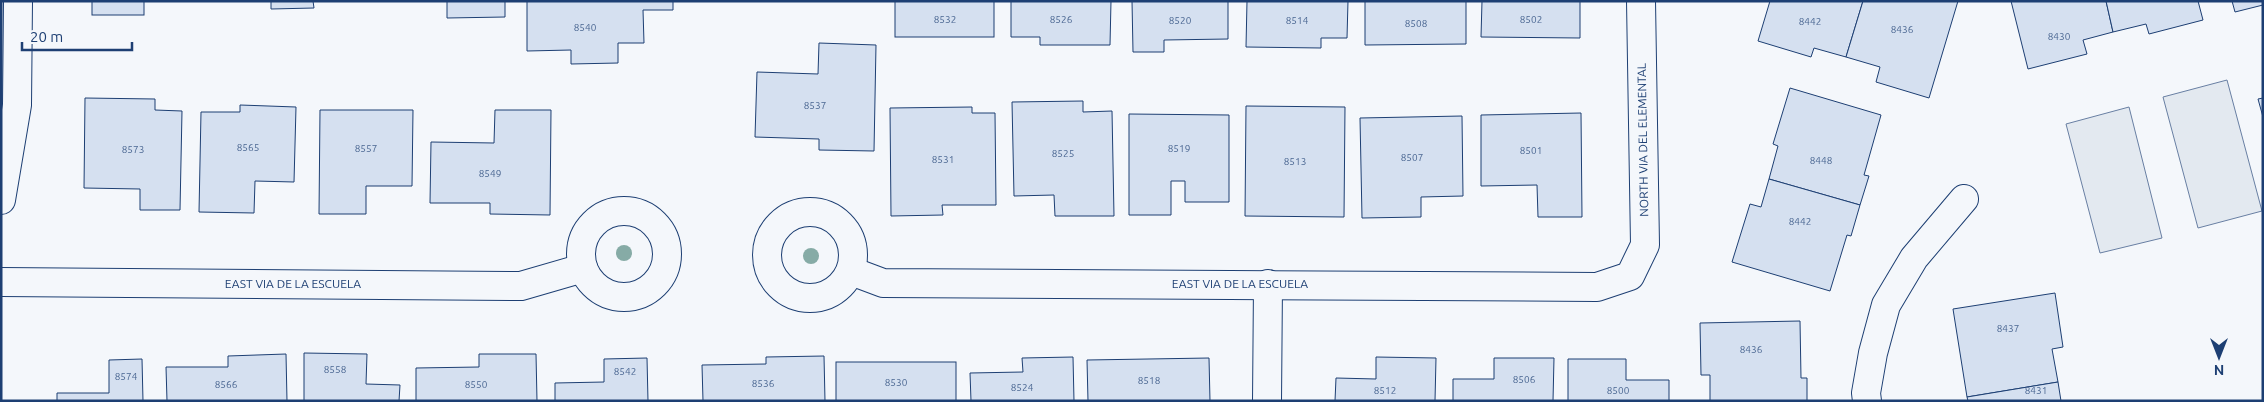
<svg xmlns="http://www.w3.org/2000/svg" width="2264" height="402" font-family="Ubuntu,sans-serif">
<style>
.green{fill:#e3e9f0;stroke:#687fa3}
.building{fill:#d5e0f0;stroke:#1d3f73}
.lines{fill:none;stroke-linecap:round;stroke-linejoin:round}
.minor-casing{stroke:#1d3f73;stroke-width:30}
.minor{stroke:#f4f7fb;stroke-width:28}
.tree{fill:#86aba6}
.labels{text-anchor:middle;stroke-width:4;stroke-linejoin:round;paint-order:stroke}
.number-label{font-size:10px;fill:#4b6792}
.street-label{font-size:12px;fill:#1d3f73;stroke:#f4f7fb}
</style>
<rect width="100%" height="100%" fill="#f4f7fb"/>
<g class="green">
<polygon points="2227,80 2262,211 2198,228 2163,97"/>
<polygon points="2129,107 2162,238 2100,253 2066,124"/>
</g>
<g class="building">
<rect x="92" y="1" width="52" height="14"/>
<polygon points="271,1 313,1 314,8 271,9"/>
<polygon points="447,1 505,1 505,17 447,18"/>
<polygon points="527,1 673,1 673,10 643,10 644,43 618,43 618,63 571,64 571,50 527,51"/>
<rect x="895" y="1" width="99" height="36"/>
<polygon points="1011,1 1111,1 1110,45 1040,45 1040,37 1011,37"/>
<polygon points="1132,1 1228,1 1228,39 1164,40 1164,52 1133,52"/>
<polygon points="1247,1 1348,1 1347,38 1321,38 1321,48 1246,47"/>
<polygon points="1365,1 1466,1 1466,44 1365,45"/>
<polygon points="1482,1 1580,1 1580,38 1481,37"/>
<polygon points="1770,1 1863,1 1846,57 1814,48 1811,57 1758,41"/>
<polygon points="1863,1 1958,1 1929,98 1876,82 1880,67 1846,57"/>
<polygon points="2011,1 2106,1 2113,32 2083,40 2087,54 2028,69"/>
<polygon points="2106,1 2198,1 2203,20 2149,34 2146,24 2113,32"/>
<polygon points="2232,1 2263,1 2263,5 2235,12"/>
<polygon points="819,43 876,45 874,151 819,150 819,139 755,137 757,72 818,74"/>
<polygon points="1790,88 1881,115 1864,175 1869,176 1860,205 1769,179 1778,146 1773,144"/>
<polygon points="85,98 155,99 155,110 182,111 180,210 140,210 140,189 84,188"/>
<polygon points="2263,98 2263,117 2258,99"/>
<polygon points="1083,101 1083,112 1112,111 1114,216 1055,216 1054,195 1014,196 1012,102"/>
<polygon points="240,105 296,107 294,182 255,181 254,213 199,212 201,112 240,112"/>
<polygon points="1246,106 1345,107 1344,217 1245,216"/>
<polygon points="972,107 972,113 995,113 996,205 942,205 943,215 891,216 890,108"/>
<polygon points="320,110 413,110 412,186 366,186 366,214 319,214"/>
<polygon points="495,110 551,110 550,215 490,214 490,203 430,203 431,142 494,143"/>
<polygon points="1581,113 1582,217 1538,217 1537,185 1481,186 1481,115"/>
<polygon points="1129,114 1229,115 1229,202 1185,202 1185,181 1171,181 1171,215 1129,215"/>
<polygon points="1462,116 1463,196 1421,197 1421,217 1362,218 1360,118"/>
<polygon points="1769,179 1860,205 1851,236 1847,235 1830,291 1732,262 1750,204 1761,207"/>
<polygon points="2055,293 2063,347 2052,349 2058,382 1967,397 1953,309"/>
<polygon points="1800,321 1801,378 1807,378 1807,401 1710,401 1710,375 1701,375 1700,323"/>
<polygon points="304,353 367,354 366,384 400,385 399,401 304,401"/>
<polygon points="286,354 287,401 167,401 166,367 228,367 228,356"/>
<polygon points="479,354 536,354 537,401 416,401 416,368 479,367"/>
<polygon points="824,356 825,401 703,401 702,365 766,364 766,357"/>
<polygon points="1073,357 1074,401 971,401 970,373 1023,372 1022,358"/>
<polygon points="1376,357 1436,358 1435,401 1335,401 1336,378 1376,379"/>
<polygon points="647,358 648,401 555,401 555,383 604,382 604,359"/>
<polygon points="1209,358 1210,401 1088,401 1087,360"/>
<polygon points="1494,358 1554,358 1553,401 1453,401 1453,379 1494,379"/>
<polygon points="142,359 143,401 57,401 57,393 109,393 109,360"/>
<polygon points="1568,359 1626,359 1626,380 1669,380 1669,401 1568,401"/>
<rect x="836" y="362" width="120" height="39"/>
<polygon points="2058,382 2061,401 1968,401 1967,397"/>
</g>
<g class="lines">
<defs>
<g id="minor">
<polyline points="1,200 17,105 18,1"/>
<circle cx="624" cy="254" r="43"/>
<circle cx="810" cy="255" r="43"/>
<polyline points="851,271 883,283 1597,287 1630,276 1645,245 1641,1"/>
<polyline points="1,282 521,286 583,268"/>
<polyline points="1267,401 1268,284"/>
<polyline points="1867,401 1866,393 1873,353 1886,305 1914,258 1964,199"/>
</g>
</defs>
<use href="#minor" class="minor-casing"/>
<use href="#minor" class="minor"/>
</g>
<g class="tree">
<circle cx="624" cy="253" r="8"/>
<circle cx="811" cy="256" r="8"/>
</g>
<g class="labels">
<g class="number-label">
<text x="945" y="23">8532</text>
<text x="1061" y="23">8526</text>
<text x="1531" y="23">8502</text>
<text x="1180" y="24">8520</text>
<text x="1297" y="24">8514</text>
<text x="1810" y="25">8442</text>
<text x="1416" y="27">8508</text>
<text x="585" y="31">8540</text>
<text x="1902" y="33">8436</text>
<text x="2059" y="40">8430</text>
<text x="815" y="109">8537</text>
<text x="248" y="151">8565</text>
<text x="366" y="152">8557</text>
<text x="1179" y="152">8519</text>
<text x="133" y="153">8573</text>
<text x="1531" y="154">8501</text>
<text x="1063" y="157">8525</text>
<text x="1412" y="161">8507</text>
<text x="943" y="163">8531</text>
<text x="1821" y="164">8448</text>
<text x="1295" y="165">8513</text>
<text x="490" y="177">8549</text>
<text x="1800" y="225">8442</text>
<text x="2008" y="332">8437</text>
<text x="1751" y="353">8436</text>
<text x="335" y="373">8558</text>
<text x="625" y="375">8542</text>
<text x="126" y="380">8574</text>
<text x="1524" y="383">8506</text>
<text x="1149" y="384">8518</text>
<text x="896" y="386">8530</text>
<text x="763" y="387">8536</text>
<text x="226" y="388">8566</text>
<text x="476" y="388">8550</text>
<text x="1022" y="391">8524</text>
<text x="1385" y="394">8512</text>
<text x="1618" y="394">8500</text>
<text x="2036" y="394">8431</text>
</g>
<g class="street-label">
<text transform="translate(1643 140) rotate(-91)" y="4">NORTH VIA DEL ELEMENTAL</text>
<text x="293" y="288">EAST VIA DE LA ESCUELA</text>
<text x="1240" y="288">EAST VIA DE LA ESCUELA</text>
</g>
</g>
<rect width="2264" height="402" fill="none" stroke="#1d3f73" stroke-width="5"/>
<g transform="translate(2219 357) rotate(180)" stroke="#f4f7fb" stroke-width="4" paint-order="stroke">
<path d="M0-4L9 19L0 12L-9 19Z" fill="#1d3f73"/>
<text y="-8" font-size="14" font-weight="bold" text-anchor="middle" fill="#1d3f73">N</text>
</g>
<path d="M22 42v8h110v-8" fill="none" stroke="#1d3f73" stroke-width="2.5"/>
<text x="30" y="42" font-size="15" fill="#1d3f73" stroke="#f4f7fb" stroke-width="4" paint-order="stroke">20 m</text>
</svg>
